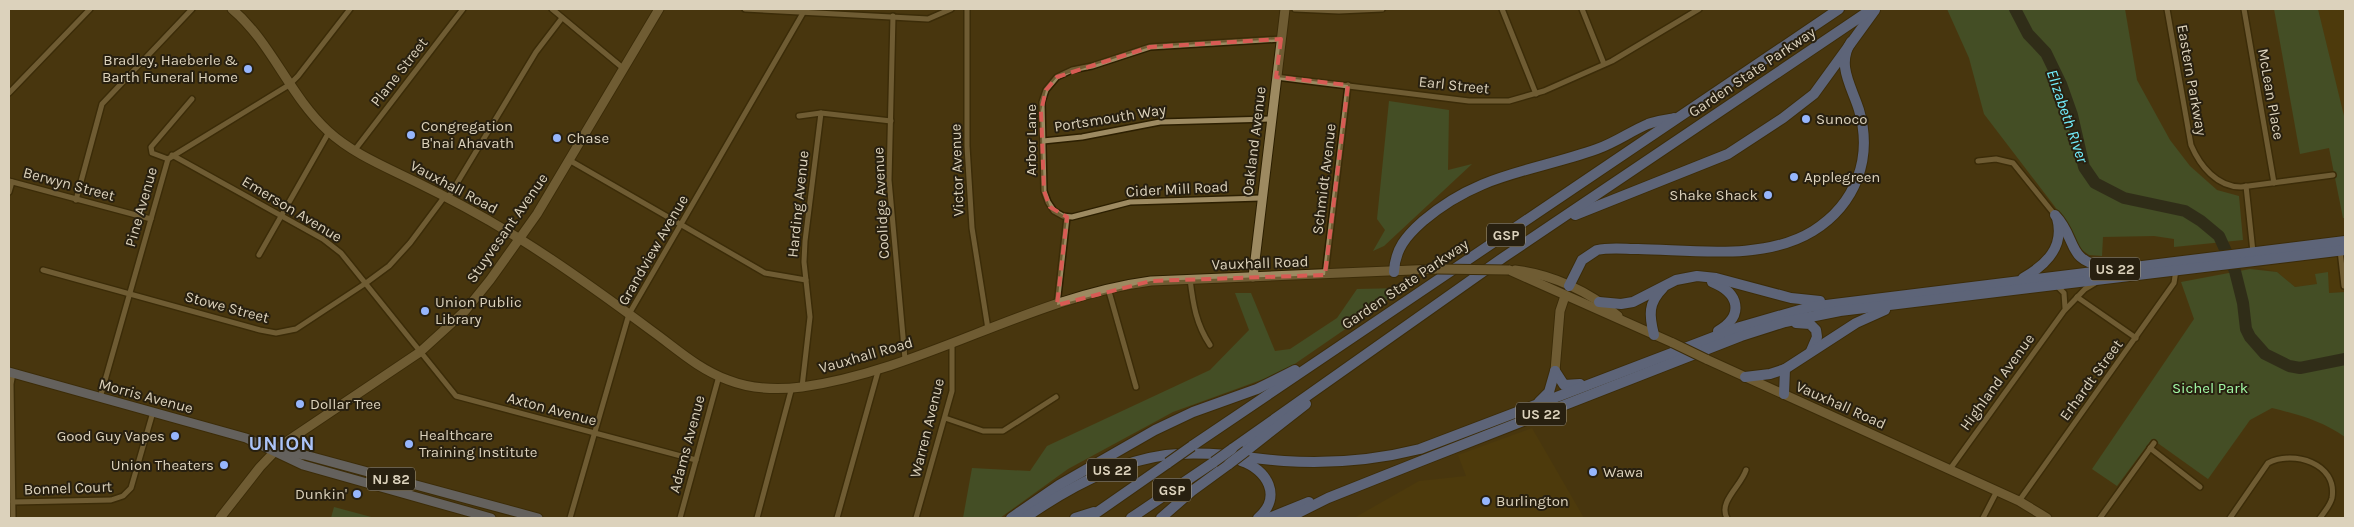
<svg xmlns="http://www.w3.org/2000/svg" width="2354" height="527" font-family="Karla,sans-serif">
<style>
.built{fill:#523e0a}
.green{fill:#3e6a40}
.lines{fill:none;stroke-linecap:round;stroke-linejoin:round}
.river{stroke:#132325;stroke-width:12}
.street-casing{stroke:#2c1f01;stroke-width:8}
.secondary-casing{stroke:#2c1f01;stroke-width:11}
.primary-casing{stroke:#2c1f01;stroke-width:11}
.highway-casing{stroke:#2c1f01;stroke-width:12}
.street{stroke:#9d8a61;stroke-width:5}
.secondary{stroke:#9d8a61;stroke-width:9}
.primary{stroke:#8594bc;stroke-width:9}
.highway{stroke:#759bf8;stroke-width:10}
.secondary-bridge-casing{stroke:#2c1f01;stroke-width:11;stroke-linecap:butt}
.highway-bridge-casing{stroke:#2c1f01;stroke-width:12;stroke-linecap:butt}
.secondary-bridge{stroke:#9d8a61;stroke-width:9}
.highway-bridge{stroke:#759bf8;stroke-width:10}
.marked{fill:none;stroke:#d85b54;stroke-width:4;stroke-dasharray:10 6;stroke-linejoin:round}
.poi-dot{fill:#96b6fd;stroke:#282010;stroke-width:2}
.labels{text-anchor:middle;stroke-width:4;stroke-linejoin:round;paint-order:stroke}
.shield{fill:#282010;stroke:#a69d88;stroke-width:1}
.shield-label{font-size:14px;font-weight:bold;fill:#dcd2bc}
.poi-label{font-size:15px;fill:#dcd2bc;stroke:#282010;text-anchor:start}
.street-label{font-size:15px;fill:#dcd2bc;stroke:#282010}
.park-label{font-size:15px;fill:#a2faa6;stroke:#282010}
.water-label{font-size:16px;font-style:italic;fill:#72effe;stroke:#282010}
.district-label{font-size:20px;font-weight:bold;letter-spacing:1px;fill:#abc3f8;stroke:#282010}
</style>
<rect width="100%" height="100%" fill="#48370e"/>
<g class="built">
<polygon points="2318,9 2345,9 2345,124"/>
<polygon points="2345,255 2345,292 2329,293 2317,284 2295,287 2277,272 2258,267"/>
<polygon points="1532,428 1584,518 1354,518 1419,481 1466,476 1458,455"/>
</g>
<g class="green">
<polygon points="1947,9 2125,9 2137,80 2170,140 2190,166 2217,190 2239,196 2243,240 2174,247 2174,239 2154,236 2103,237 2102,256 2089,255 2078,247 2065,220 1984,114 1969,58"/>
<polygon points="2274,9 2318,9 2345,120 2345,218 2343,218 2329,148 2300,154"/>
<polygon points="1389,101 1449,110 1448,170 1472,164 1384,246 1373,251 1385,230 1377,219"/>
<path d="M2250,269L2277,272L2295,287L2317,284L2315,274L2328,272L2329,293L2345,292V437C2322,421 2300,415 2272,408L2250,420L2208,479L2152,439L2117,486L2092,469L2194,319L2181,282Z"/>
<polygon points="1405,288 1283,372 1173,412 1068,469 1000,518 963,518 972,468 1030,471 1047,446 1210,370 1249,330 1235,293 1251,293 1275,351 1290,349 1337,318 1357,289"/>
<polygon points="334,507 375,518 331,518"/>
</g>
<g class="lines">
<polyline class="river" points="2015,9 2028,34 2046,53 2061,84 2072,115 2084,167 2095,183 2124,198 2185,211 2201,221 2219,236 2235,271 2243,303 2246,329 2250,337 2265,354 2289,366 2300,368 2345,359"/>
<defs>
<g id="street">
<polyline points="552,9 624,69"/>
<polyline points="745,9 928,19 951,9"/>
<polyline points="967,9 967,146 972,228 988,329"/>
<polyline points="1295,9 1339,11 1382,9"/>
<polyline points="1502,9 1536,94"/>
<polyline points="1582,9 1604,64"/>
<path d="M2167,9L2191,145C2200,166 2217,187 2241,187L2333,175"/>
<polyline points="2244,9 2274,183"/>
<polyline points="893,16 889,180 905,359"/>
<polyline points="1276,77 1469,101 1509,101 1544,91 1612,61 1699,9"/>
<polyline points="9,93 90,9"/>
<polyline points="799,116 821,113 891,121"/>
<polyline points="1043,141 1082,137 1160,122 1271,119"/>
<polyline points="354,151 463,9"/>
<polyline points="172,155 323,239 341,253 456,396 696,460"/>
<polyline points="168,159 152,153 151,147 192,99"/>
<polyline points="569,160 765,273 806,280"/>
<polyline points="1978,161 1996,159 2013,163 2055,215"/>
<polyline points="9,181 151,219"/>
<polyline points="2246,186 2253,252"/>
<polyline points="9,192 12,182"/>
<polyline points="448,198 536,52 562,18"/>
<polyline points="1261,198 1130,202 1072,217 1063,216 1054,211 1048,202 1044,191 1042,102 1046,90 1057,77 1072,70 1092,66 1150,47 1281,39"/>
<polyline points="76,200 102,104 192,9"/>
<polyline points="2340,250 2344,286"/>
<polyline points="259,255 329,132"/>
<polyline points="43,270 260,330 276,333 296,329 366,283 389,266 410,243 445,196"/>
<polyline points="1325,275 1348,85"/>
<path d="M1190,279C1193,304 1196,324 1210,345"/>
<polyline points="2056,285 2064,293 2065,308"/>
<polyline points="1108,288 1136,387"/>
<polyline points="2077,297 2136,338"/>
<polyline points="1057,305 1067,217"/>
<polyline points="13,373 11,384 13,518"/>
<polyline points="802,387 810,317 804,262 805,241 821,113"/>
<polyline points="100,398 168,159 289,85 298,76 350,9"/>
<polyline points="945,418 983,431 1003,431 1056,397"/>
<polyline points="2150,448 2200,487"/>
<polyline points="1950,469 2064,311 2085,289 2095,283"/>
<polyline points="2019,501 2174,283 2176,270"/>
<polyline points="13,502 111,500 123,496 131,488 153,412"/>
<polyline points="570,518 629,314 803,13"/>
<polyline points="680,518 719,376"/>
<polyline points="757,518 792,387"/>
<polyline points="837,518 879,368"/>
<polyline points="916,518 952,391 952,342"/>
<path d="M1727,518C1718,502 1741,486 1746,470"/>
<polyline points="1983,518 1997,491"/>
<polyline points="2100,518 2154,443"/>
<path d="M2230,518L2268,463C2293,450 2338,463 2332,498C2330,506 2324,512 2320,518"/>
</g>
<g id="secondary">
<path d="M232,9C272,43 289,95 328,131C353,154 386,167 416,182C451,199 486,218 520,239C565,267 609,299 652,331C677,349 698,369 728,380C751,389 778,390 802,387C923,370 1030,297 1151,281L1436,269"/>
<polyline points="1509,270 1673,343"/>
<path d="M1515,270C1552,274 1590,292 1618,316"/>
<polyline points="1253,277 1285,9"/>
<polyline points="1706,359 2019,501 2047,518"/>
<polyline points="1555,371 1560,311 1565,296"/>
<polyline points="220,518 260,467 280,446 420,352 465,311 490,280 537,214 659,9"/>
</g>
<g id="primary">
<polyline points="9,372 246,438 303,465 491,518"/>
<polyline points="280,451 305,455 538,518"/>
</g>
<g id="highway">
<polyline points="1575,215 1728,154 1783,118 1814,94 1875,10"/>
<path d="M2055,215C2078,239 2065,261 2106,267"/>
<path d="M1394,272C1395,249 1406,236 1423,221C1479,173 1532,172 1597,149C1615,143 1631,131 1648,124C1656,121 1666,120 1674,118"/>
<path d="M2023,278C2046,265 2065,247 2057,218"/>
<path d="M1712,282C1739,293 1745,315 1718,331"/>
<path d="M1569,286L1582,260L1597,250C1610,247 1625,249 1638,249C1694,250 1764,261 1813,231C1856,204 1873,158 1859,110C1852,87 1836,65 1851,42"/>
<polyline points="1599,302 1621,304 1633,302 1676,280 1697,276 1716,278 1791,298 1820,301"/>
<polyline points="1796,323 1810,324 1816,330 1817,337 1811,351"/>
<path d="M1654,335C1649,315 1648,303 1663,288"/>
<polyline points="1555,371 1564,385 1580,384"/>
<polyline points="1745,377 1770,374 1785,369 1856,323 1885,310"/>
<polyline points="1784,394 1785,369"/>
<polyline points="1539,402 1549,392 1555,371"/>
<polyline points="1192,446 1839,9"/>
<polyline points="1232,449 1504,257 1872,9"/>
<polyline points="1246,451 1306,404"/>
<path d="M1241,461C1267,469 1283,497 1258,518"/>
<polyline points="1011,518 1059,485 1155,430 1193,412 1257,389 1295,370"/>
<path d="M1025,518C1066,489 1115,462 1166,455C1206,450 1245,458 1284,461C1329,464 1376,460 1420,449L1740,327L1810,307L2345,241"/>
<polyline points="1075,518 1094,512"/>
<polyline points="1089,518 1168,463"/>
<polyline points="1131,518 1214,462"/>
<polyline points="1161,518 1192,491 1229,464"/>
<polyline points="1269,518 1309,502"/>
<polyline points="1288,518 1328,498 1421,461 1741,336 1785,322 1840,311 2345,250"/>
</g>
</defs>
<use href="#street" class="street-casing"/>
<use href="#secondary" class="secondary-casing"/>
<use href="#primary" class="primary-casing"/>
<use href="#highway" class="highway-casing"/>
<use href="#street" class="street"/>
<use href="#secondary" class="secondary"/>
<use href="#primary" class="primary"/>
<use href="#highway" class="highway"/>
<defs>
<g id="secondary-bridge">
<polyline points="1436,269 1509,270"/>
<polyline points="1673,343 1706,359"/>
</g>
<g id="highway-bridge">
<polyline points="1214,462 1232,449"/>
<polyline points="1168,463 1192,446"/>
<polyline points="1229,464 1246,451"/>
</g>
</defs>
<use href="#secondary-bridge" class="secondary-bridge-casing"/>
<use href="#highway-bridge" class="highway-bridge-casing"/>
<use href="#secondary-bridge" class="secondary-bridge"/>
<use href="#highway-bridge" class="highway-bridge"/>
</g>
<path d="M0 0H2354V527H0ZM1281,39L1276,77L1348,85L1325,275L1151,281L1057,305L1067,217L1050,207L1044,191L1041,111L1046,90L1057,77L1150,47Z" fill="#48370e" fill-opacity=".55" fill-rule="evenodd"/>
<path class="marked" d="M1281,39L1276,77L1348,85L1325,275L1151,281L1057,305L1067,217L1050,207L1044,191L1041,111L1046,90L1057,77L1150,47Z"/>
<g class="poi-dot">
<circle cx="248" cy="69" r="5"/>
<circle cx="1806" cy="119" r="5"/>
<circle cx="411" cy="135" r="5"/>
<circle cx="557" cy="138" r="5"/>
<circle cx="1794" cy="177" r="5"/>
<circle cx="1768" cy="195" r="5"/>
<circle cx="425" cy="311" r="5"/>
<circle cx="300" cy="404" r="5"/>
<circle cx="175" cy="436" r="5"/>
<circle cx="409" cy="444" r="5"/>
<circle cx="224" cy="465" r="5"/>
<circle cx="1593" cy="472" r="5"/>
<circle cx="357" cy="494" r="5"/>
<circle cx="1486" cy="501" r="5"/>
</g>
<g class="labels">
<g class="shield">
<rect x="1487" y="223.5" width="38" height="23" rx="4"/>
<rect x="2090" y="257.5" width="50" height="23" rx="4"/>
<rect x="1516" y="402.5" width="50" height="23" rx="4"/>
<rect x="1087" y="458.5" width="50" height="23" rx="4"/>
<rect x="367" y="467.5" width="48" height="23" rx="4"/>
<rect x="1153" y="478.5" width="38" height="23" rx="4"/>
</g>
<g class="shield-label">
<text x="1506" y="240">GSP</text>
<text x="2115" y="274">US 22</text>
<text x="1541" y="419">US 22</text>
<text x="1112" y="475">US 22</text>
<text x="391" y="484">NJ 82</text>
<text x="1172" y="495">GSP</text>
</g>
<g class="poi-label">
<text x="238" y="65" text-anchor="end">Bradley, Haeberle &amp;<tspan x="238" dy="17">Barth Funeral Home</tspan></text>
<text x="1816" y="124">Sunoco</text>
<text x="421" y="131">Congregation<tspan x="421" dy="17">B'nai Ahavath</tspan></text>
<text x="567" y="143">Chase</text>
<text x="1804" y="182">Applegreen</text>
<text x="1758" y="200" text-anchor="end">Shake Shack</text>
<text x="435" y="307">Union Public<tspan x="435" dy="17">Library</tspan></text>
<text x="310" y="409">Dollar Tree</text>
<text x="419" y="440">Healthcare<tspan x="419" dy="17">Training Institute</tspan></text>
<text x="165" y="441" text-anchor="end">Good Guy Vapes</text>
<text x="214" y="470" text-anchor="end">Union Theaters</text>
<text x="1603" y="477">Wawa</text>
<text x="347" y="499" text-anchor="end">Dunkin'</text>
<text x="1496" y="506">Burlington</text>
</g>
<g class="street-label">
<text transform="translate(399 72) rotate(-52)" y="5">Plane Street</text>
<text transform="translate(1752 72) rotate(-34)" y="5">Garden State Parkway</text>
<text transform="translate(2192 80) rotate(80)" y="5">Eastern Parkway</text>
<text transform="translate(1454 85) rotate(6)" y="5">Earl Street</text>
<text transform="translate(2271 94) rotate(80)" y="5">McLean Place</text>
<text transform="translate(1110 118) rotate(-9)" y="5">Portsmouth Way</text>
<text transform="translate(1031 140) rotate(-90)" y="5">Arbor Lane</text>
<text transform="translate(1254 141) rotate(-83)" y="5">Oakland Avenue</text>
<text transform="translate(957 170) rotate(-92)" y="5">Victor Avenue</text>
<text transform="translate(1324 179) rotate(-83)" y="5">Schmidt Avenue</text>
<text transform="translate(69 184) rotate(15)" y="5">Berwyn Street</text>
<text transform="translate(454 187) rotate(28)" y="5">Vauxhall Road</text>
<text transform="translate(1177 189) rotate(-3)" y="5">Cider Mill Road</text>
<text transform="translate(881 203) rotate(-93)" y="5">Coolidge Avenue</text>
<text transform="translate(798 204) rotate(-84)" y="5">Harding Avenue</text>
<text transform="translate(141 207) rotate(-74)" y="5">Pine Avenue</text>
<text transform="translate(292 209) rotate(31)" y="5">Emerson Avenue</text>
<text transform="translate(507 228) rotate(-55)" y="5">Stuyvesant Avenue</text>
<text transform="translate(653 250) rotate(-60)" y="5">Grandview Avenue</text>
<text transform="translate(1260 263) rotate(-2)" y="5">Vauxhall Road</text>
<text transform="translate(1405 284) rotate(-34)" y="5">Garden State Parkway</text>
<text transform="translate(227 307) rotate(15)" y="5">Stowe Street</text>
<text transform="translate(866 355) rotate(-16)" y="5">Vauxhall Road</text>
<text transform="translate(2091 380) rotate(-54)" y="5">Erhardt Street</text>
<text transform="translate(1997 382) rotate(-54)" y="5">Highland Avenue</text>
<text transform="translate(146 396) rotate(15)" y="5">Morris Avenue</text>
<text transform="translate(1841 405) rotate(24)" y="5">Vauxhall Road</text>
<text transform="translate(552 409) rotate(15)" y="5">Axton Avenue</text>
<text transform="translate(927 428) rotate(-76)" y="5">Warren Avenue</text>
<text transform="translate(687 444) rotate(-75)" y="5">Adams Avenue</text>
<text transform="translate(68 488) rotate(-2)" y="5">Bonnel Court</text>
</g>
<g class="park-label">
<text x="2210" y="393">Sichel Park</text>
</g>
<g class="water-label">
<text transform="translate(2068 116) rotate(71)" y="6">Elizabeth River</text>
</g>
<g class="district-label">
<text x="282" y="450">UNION</text>
</g>
</g>
<rect width="2354" height="527" fill="none" stroke="#dcd2bc" stroke-width="20"/>
</svg>
